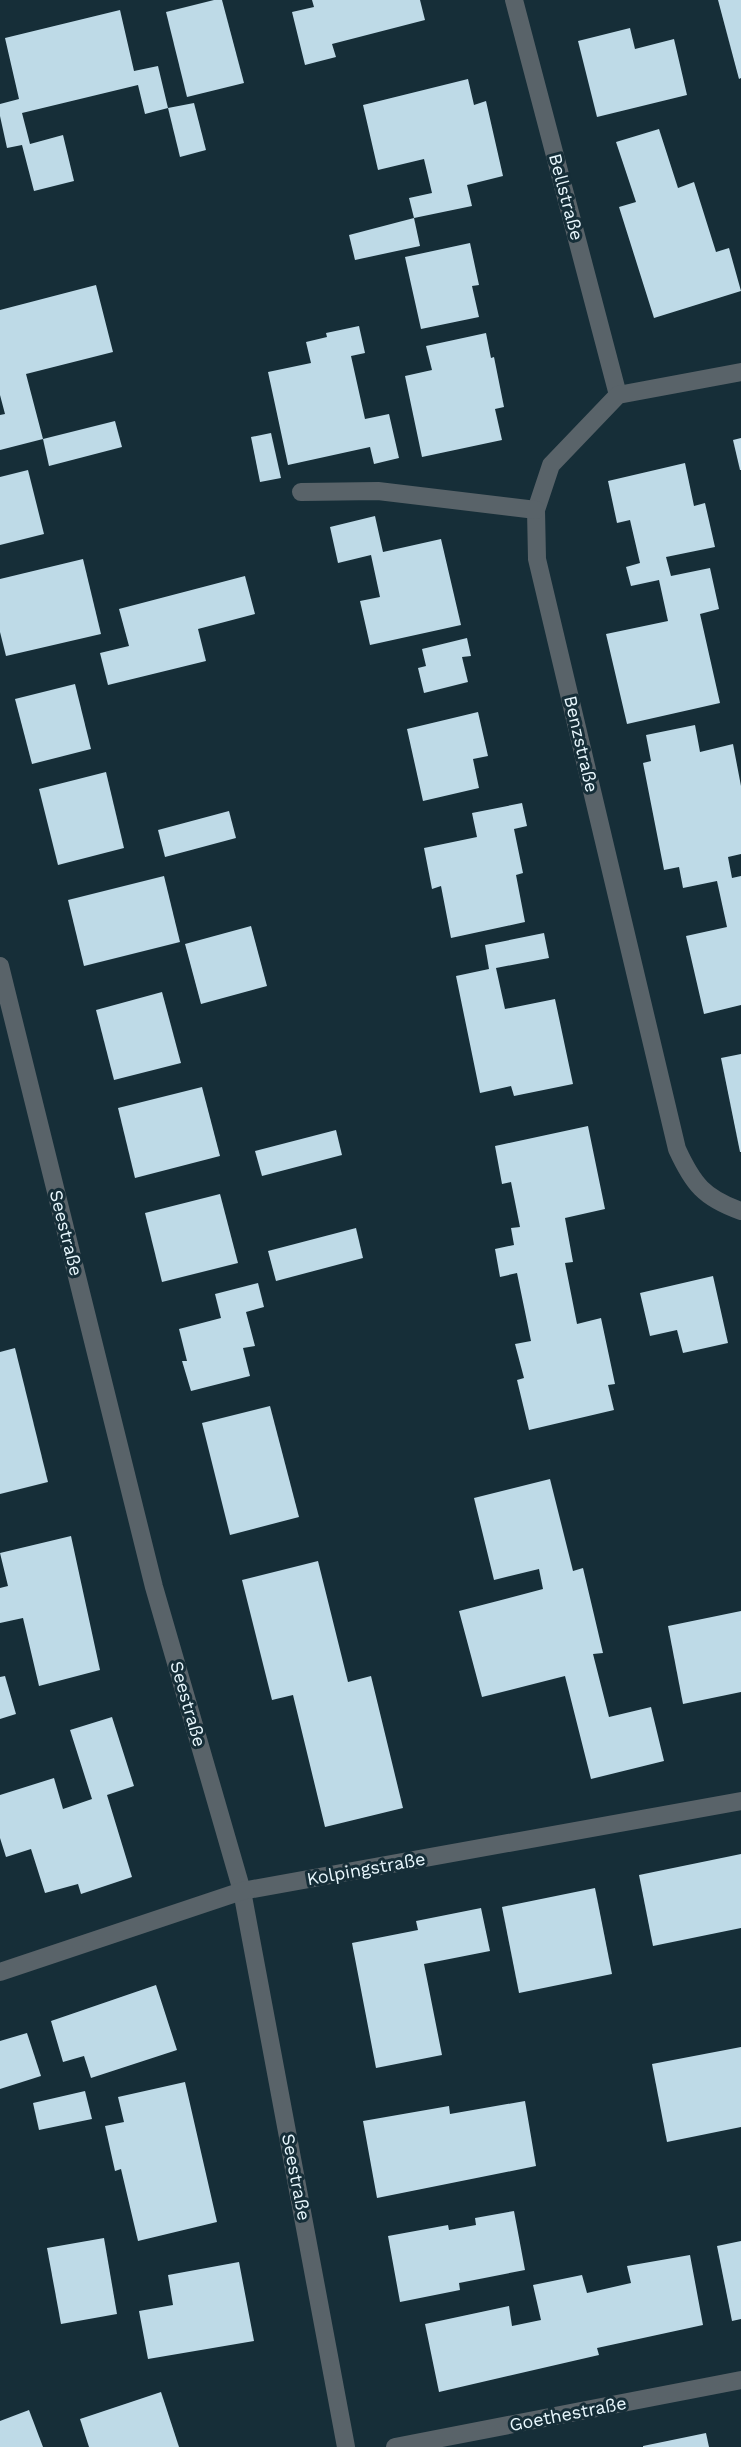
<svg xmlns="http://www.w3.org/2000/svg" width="741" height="2447" font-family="'Work Sans',sans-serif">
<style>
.building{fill:#bedae7}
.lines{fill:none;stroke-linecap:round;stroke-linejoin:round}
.minor{stroke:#596369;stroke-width:18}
.labels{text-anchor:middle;stroke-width:6;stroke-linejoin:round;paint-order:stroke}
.street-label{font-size:18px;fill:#e8f7fd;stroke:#162e38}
</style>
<rect width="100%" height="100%" fill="#162e38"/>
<g class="building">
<polygon points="214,0 222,0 244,83 187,97 166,12"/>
<polygon points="312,0 420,0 425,20 332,44 336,57 305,65 292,12 314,7"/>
<polygon points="718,0 741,0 741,78 739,79"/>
<polygon points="120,10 134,71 158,66 168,108 145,114 138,85 22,113 30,144 63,135 74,181 34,191 22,145 7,148 0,116 0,104 19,99 5,38"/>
<polygon points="630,28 635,49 674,39 687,95 597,117 578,41"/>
<polygon points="468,79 474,105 486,101 503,176 467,185 472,206 414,218 409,198 432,193 424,159 378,170 363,105"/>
<polygon points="194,103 206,150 180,157 168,108"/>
<polygon points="659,129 678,188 694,182 716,252 729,248 741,291 654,318 619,207 636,202 616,142"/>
<polygon points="414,218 420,246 355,260 349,235"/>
<polygon points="470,243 479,285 472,286 479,317 421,329 405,257"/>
<polygon points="96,285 113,352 26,374 43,439 0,450 0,415 5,414 0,395 0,310"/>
<polygon points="359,326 365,353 351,356 365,419 389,414 399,458 374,464 370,447 288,465 268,372 311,363 306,342 327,337 326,333"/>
<polygon points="486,333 491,358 494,357 504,407 495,409 502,440 422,457 405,376 432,370 426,346"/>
<polygon points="115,421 122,447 49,466 43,439"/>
<polygon points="271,433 281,478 260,482 251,437"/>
<polygon points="741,438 741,470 740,470 733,440"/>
<polygon points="685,463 694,506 705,503 715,547 666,557 671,576 710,568 719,609 700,614 720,703 627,724 606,634 668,621 659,580 631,586 626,567 640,563 630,520 617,523 608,481"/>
<polygon points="28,470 44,534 0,545 0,477"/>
<polygon points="375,516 383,552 441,539 461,625 370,645 360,601 380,597 371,555 338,563 330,527"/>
<polygon points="83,559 101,634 6,656 0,632 0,579"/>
<polygon points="245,576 255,614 198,629 206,661 108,685 100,653 129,646 119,609"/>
<polygon points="467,638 471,656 462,657 468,682 424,693 418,668 426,666 422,649"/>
<polygon points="75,684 91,749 32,764 15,699"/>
<polygon points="478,712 488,756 473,759 479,788 423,801 407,729"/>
<polygon points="695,725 700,752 733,744 741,786 741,854 728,857 732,878 741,876 741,1005 704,1014 686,936 727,927 717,881 683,888 679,867 664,870 643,763 651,761 646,735"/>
<polygon points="106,772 124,848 58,865 39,789"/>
<polygon points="522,803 527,826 514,829 523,873 516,875 525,922 451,938 441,886 432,889 424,848 477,837 472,813"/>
<polygon points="229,811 236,838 165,857 158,830"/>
<polygon points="164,876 180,942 84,966 68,900"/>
<polygon points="251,926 267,986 201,1004 185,944"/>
<polygon points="544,933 549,958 496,968 505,1009 555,999 573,1084 514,1096 511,1086 480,1093 456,976 489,969 485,945"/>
<polygon points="162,992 181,1063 114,1080 96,1010"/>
<polygon points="741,1054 741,1152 740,1152 721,1058"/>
<polygon points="202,1087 220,1156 135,1178 118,1108"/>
<polygon points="588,1126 605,1209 565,1218 573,1262 565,1263 577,1324 601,1318 615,1384 608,1385 614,1410 529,1430 517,1380 524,1378 515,1344 531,1341 517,1273 500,1277 495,1249 514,1245 511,1228 520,1227 511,1182 502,1184 495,1146"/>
<polygon points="336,1130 342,1155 262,1176 255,1151"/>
<polygon points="220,1194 238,1263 162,1282 145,1213"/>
<polygon points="356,1228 363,1258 276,1281 268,1251"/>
<polygon points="713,1276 728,1343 683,1353 677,1330 650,1336 640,1293"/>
<polygon points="258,1283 264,1307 246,1312 255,1346 243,1348 250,1376 191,1391 182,1361 187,1361 179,1329 221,1318 215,1294"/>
<polygon points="15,1348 48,1482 0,1494 0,1352"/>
<polygon points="270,1406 299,1517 230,1535 202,1423"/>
<polygon points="550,1479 573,1571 583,1568 603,1653 593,1654 609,1717 651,1707 664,1761 591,1779 565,1676 482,1697 459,1611 543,1589 539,1569 494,1580 474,1498"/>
<polygon points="71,1536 100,1670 39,1686 23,1618 0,1623 0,1588 8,1586 0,1553"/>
<polygon points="318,1561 348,1682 371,1676 403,1808 325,1827 293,1695 272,1700 242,1580"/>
<polygon points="741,1611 741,1692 683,1704 668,1626"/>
<polygon points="5,1676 16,1714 0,1719 0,1677"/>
<polygon points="112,1717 134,1786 107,1795 132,1877 81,1894 78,1884 45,1893 31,1849 6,1857 0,1838 0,1795 54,1778 63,1809 92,1799 70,1730"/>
<polygon points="741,1854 741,1928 653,1946 639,1875"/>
<polygon points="595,1888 612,1974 519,1993 502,1907"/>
<polygon points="481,1908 490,1951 424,1964 442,2055 376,2068 352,1943 418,1930 416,1921"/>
<polygon points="156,1985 177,2050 91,2078 84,2056 63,2062 51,2021"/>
<polygon points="27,2033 41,2076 0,2089 0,2041"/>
<polygon points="741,2047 741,2127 667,2142 652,2064"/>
<polygon points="185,2082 217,2222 138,2241 121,2169 115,2171 105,2126 124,2122 118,2097"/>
<polygon points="85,2091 92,2119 39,2130 33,2103"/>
<polygon points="525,2101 536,2166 377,2198 363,2121 449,2106 450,2114"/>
<polygon points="514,2211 525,2270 459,2283 460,2290 400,2302 388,2236 448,2225 449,2230 476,2225 475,2218"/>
<polygon points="104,2238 117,2314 61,2324 47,2248"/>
<polygon points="741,2241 741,2319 732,2321 717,2246"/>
<polygon points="690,2255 703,2325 597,2348 599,2355 439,2392 425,2324 509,2306 512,2326 541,2320 533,2285 582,2275 587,2293 631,2283 627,2266"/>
<polygon points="239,2262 254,2341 148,2359 139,2311 173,2305 168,2275"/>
<polygon points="161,2392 179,2447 89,2447 80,2419"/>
<polygon points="29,2410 43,2447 0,2447 0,2421"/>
<polygon points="706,2433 709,2447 643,2447 643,2446"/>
</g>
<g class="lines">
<g class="minor">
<polyline points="514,0 618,395"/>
<path d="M741,372L618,395L551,465L536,510L537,559L677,1149C693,1184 704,1198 741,1211"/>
<polyline points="301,492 378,491 536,510"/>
<polyline points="0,966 154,1587 242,1891 346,2447"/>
<polyline points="0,1972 242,1891 741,1801"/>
<polyline points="395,2447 741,2380"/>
</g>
</g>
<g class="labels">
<g class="street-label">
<text transform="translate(566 197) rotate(75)" y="6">Bellstraße</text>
<text transform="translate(581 744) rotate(77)" y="6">Benzstraße</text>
<text transform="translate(66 1233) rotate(76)" y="6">Seestraße</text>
<text transform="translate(188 1704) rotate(74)" y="6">Seestraße</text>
<text transform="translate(366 1869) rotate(-10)" y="6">Kolpingstraße</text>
<text transform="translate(296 2177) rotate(79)" y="6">Seestraße</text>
<text transform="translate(568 2414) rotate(-11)" y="6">Goethestraße</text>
</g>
</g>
</svg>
